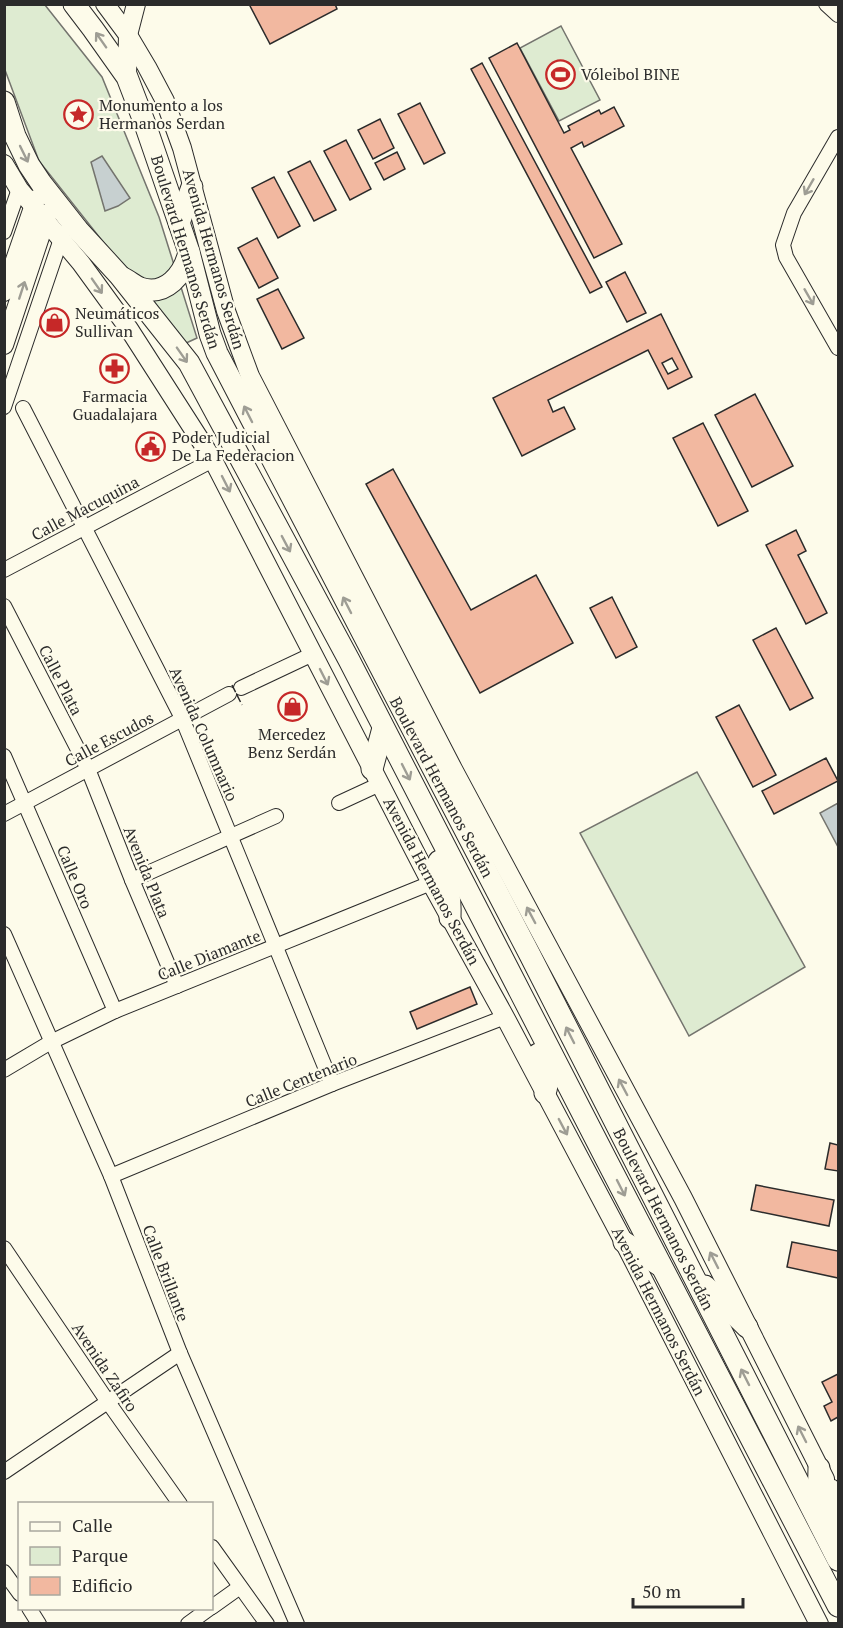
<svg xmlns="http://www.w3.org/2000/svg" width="843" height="1628" font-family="'PT Serif',serif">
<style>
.green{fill:#deebd1;stroke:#74746e;stroke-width:1.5}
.water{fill:#c7d0d0;stroke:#74746e;stroke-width:1.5}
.building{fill:#f2b8a0;stroke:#2b2b2b;stroke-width:1.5;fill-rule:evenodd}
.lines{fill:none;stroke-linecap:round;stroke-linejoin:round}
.street-casing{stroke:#2b2b2b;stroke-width:16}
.secondary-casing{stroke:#2b2b2b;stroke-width:20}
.primary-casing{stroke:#2b2b2b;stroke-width:23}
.street{stroke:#fdfbea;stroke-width:14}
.secondary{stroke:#fdfbea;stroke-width:18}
.primary{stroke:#fdfbea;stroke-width:21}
.fence{stroke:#2b2b2b;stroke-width:1.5;stroke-dasharray:8 3;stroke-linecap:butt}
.oneway{stroke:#9e9d94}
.labels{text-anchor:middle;stroke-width:4.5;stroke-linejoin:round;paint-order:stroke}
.poi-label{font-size:16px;fill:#2b2b2b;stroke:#fdfbea;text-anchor:start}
.street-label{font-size:16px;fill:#2b2b2b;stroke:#fdfbea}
</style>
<rect width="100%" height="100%" fill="#fdfbea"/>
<g class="green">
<polygon points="5,5 45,5 102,77 159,217 197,338 184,344 39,161 5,70"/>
<polygon points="561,26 600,100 559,121 520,48"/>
<polygon points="697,772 805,967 689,1036 580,833"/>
</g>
<g class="water">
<polygon points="102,156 130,198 118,206 105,211 91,162"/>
<polygon points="838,803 838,847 820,813"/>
</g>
<g class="building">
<polygon points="249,4 335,4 337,9 270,44"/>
<polygon points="517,43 564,133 570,130 568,126 599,110 601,114 614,107 624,126 584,147 582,142 571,148 622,244 594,258 489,58"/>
<polygon points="482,63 602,287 590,293 471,69"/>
<polygon points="420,103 445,153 424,164 398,114"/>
<polygon points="380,119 394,148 373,159 358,130"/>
<polygon points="346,140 371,189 350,200 324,151"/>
<polygon points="397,152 405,169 384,180 375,163"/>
<polygon points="310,161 336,210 314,221 288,172"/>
<polygon points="274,177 300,226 278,238 252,188"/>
<polygon points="257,238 278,278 259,288 238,248"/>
<polygon points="625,272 646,313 627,322 606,282"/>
<polygon points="278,289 304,338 282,349 257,299"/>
<path d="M661,314L692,377L668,389L648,350L548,400L553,412L564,407L575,429L522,456L493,398ZM672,358L678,369L668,374L662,363Z"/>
<polygon points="755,394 793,466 752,487 715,415"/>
<polygon points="703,423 748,511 718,526 673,438"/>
<polygon points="393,469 471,610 536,575 573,643 480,693 366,484"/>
<polygon points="796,530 806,551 798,555 827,613 806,624 766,545"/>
<polygon points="612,597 637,647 616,658 590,608"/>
<polygon points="776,628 813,698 790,710 753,640"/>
<polygon points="739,705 776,775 753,787 716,717"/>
<polygon points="826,758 838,781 774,814 762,791"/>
<polygon points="470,987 477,1004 417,1029 410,1012"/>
<polygon points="830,1143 838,1145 838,1171 825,1169"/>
<polygon points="756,1185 834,1200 829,1226 751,1210"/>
<polygon points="792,1242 838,1251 838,1278 787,1267"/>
<polygon points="838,1374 838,1417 831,1421 824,1406 832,1402 822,1382"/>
</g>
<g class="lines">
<defs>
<g id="street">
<polyline points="826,4 838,15"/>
<polyline points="838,137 794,213 783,245 786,257 838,348"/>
<polyline points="4,232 19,189"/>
<polyline points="4,407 63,233"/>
<polyline points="23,408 182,718 332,1084"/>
<polyline points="4,570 213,460"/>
<polyline points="4,606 88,769 132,880 177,986"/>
<polyline points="241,688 313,654"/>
<polyline points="4,756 115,1011"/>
<polyline points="339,803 380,784"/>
<polyline points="4,814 229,694"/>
<polyline points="132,880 276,816"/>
<polyline points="4,934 111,1176 180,1353 297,1624"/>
<polyline points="4,1070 51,1042 115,1011 431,883"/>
<polyline points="111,1176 332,1084 505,1017"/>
<polyline points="4,1248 108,1402 180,1504"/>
<polyline points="4,1472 180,1353"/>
<polyline points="212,1547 267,1624"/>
<polyline points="4,1572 20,1594"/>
<polyline points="212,1607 240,1587"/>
<polyline points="29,1608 39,1624"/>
<polyline points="188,1624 210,1608"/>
</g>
<g id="secondary">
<polyline points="105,4 128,35 147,67 165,101 182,148 226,311 250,376 453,769 683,1198 825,1479"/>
<polyline points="127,77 128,35 136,4"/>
<polyline points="4,164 19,189 81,263 129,329 213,460 431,883 505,1017 624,1242 819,1624"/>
<polyline points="4,292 36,199"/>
<polyline points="4,345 48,213"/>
</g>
<g id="primary">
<polyline points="74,4 93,29 127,77 145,124 189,252 210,334 217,353 530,955 838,1560"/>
<polyline points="4,102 15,136 29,165 41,183 78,230 120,276 189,363 349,660 606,1159 838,1606"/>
<polyline points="179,223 192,187"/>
<path d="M123,278C129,281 135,286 140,288C166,297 184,274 189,252"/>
<polyline points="372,769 383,728"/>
<path d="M439,861C447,883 451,893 450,918"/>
<path d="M538,1054C545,1070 551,1076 545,1093"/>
<polyline points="624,1242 659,1265"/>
<polyline points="705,1286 747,1327"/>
<polyline points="818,1509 819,1468"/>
<polyline points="830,1540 831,1490"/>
</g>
</defs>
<use href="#street" class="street-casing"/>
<use href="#secondary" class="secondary-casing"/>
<use href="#primary" class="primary-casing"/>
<use href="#street" class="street"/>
<use href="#secondary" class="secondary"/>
<use href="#primary" class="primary"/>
<polyline class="fence" points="232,685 242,705"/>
</g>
<defs><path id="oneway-shaft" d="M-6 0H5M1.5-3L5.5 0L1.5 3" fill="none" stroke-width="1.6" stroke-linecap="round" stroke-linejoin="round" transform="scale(1.5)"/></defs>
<g class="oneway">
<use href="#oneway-shaft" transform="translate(101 40) rotate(-125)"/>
<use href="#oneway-shaft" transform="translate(24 154) rotate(64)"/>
<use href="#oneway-shaft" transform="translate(809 187) rotate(120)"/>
<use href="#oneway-shaft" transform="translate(97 286) rotate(55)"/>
<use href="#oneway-shaft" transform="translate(22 290) rotate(-72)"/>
<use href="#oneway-shaft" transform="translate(809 297) rotate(60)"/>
<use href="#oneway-shaft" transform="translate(182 355) rotate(55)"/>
<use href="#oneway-shaft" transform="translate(248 414) rotate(-117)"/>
<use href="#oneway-shaft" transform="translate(226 484) rotate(63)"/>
<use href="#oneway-shaft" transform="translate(286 544) rotate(62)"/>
<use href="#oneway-shaft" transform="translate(347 605) rotate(-117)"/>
<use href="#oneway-shaft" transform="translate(324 677) rotate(63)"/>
<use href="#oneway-shaft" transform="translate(406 772) rotate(63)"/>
<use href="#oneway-shaft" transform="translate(531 915) rotate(-118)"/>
<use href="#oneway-shaft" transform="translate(570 1035) rotate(-117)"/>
<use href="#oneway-shaft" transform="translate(623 1087) rotate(-118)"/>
<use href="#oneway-shaft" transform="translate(563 1127) rotate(62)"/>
<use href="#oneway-shaft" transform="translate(621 1188) rotate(63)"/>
<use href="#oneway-shaft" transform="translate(714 1260) rotate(-117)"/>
<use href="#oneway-shaft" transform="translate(745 1377) rotate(-117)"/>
<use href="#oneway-shaft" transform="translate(802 1434) rotate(-117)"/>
</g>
<defs>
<symbol id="stadium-ring" viewBox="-11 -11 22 22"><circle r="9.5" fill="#fdfbea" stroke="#c62828" stroke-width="1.5"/><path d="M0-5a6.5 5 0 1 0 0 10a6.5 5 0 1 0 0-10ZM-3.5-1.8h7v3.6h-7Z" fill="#c62828"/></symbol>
<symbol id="sight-ring" viewBox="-11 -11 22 22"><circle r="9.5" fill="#fdfbea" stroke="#c62828" stroke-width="1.5"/><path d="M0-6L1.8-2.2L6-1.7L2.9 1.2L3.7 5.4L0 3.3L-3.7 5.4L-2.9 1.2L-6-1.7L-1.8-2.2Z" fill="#c62828"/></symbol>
<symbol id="shop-ring" viewBox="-11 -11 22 22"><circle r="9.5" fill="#fdfbea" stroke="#c62828" stroke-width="1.5"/><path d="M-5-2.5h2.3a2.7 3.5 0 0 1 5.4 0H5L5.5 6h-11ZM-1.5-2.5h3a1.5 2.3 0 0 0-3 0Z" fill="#c62828"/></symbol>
<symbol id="pharmacy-ring" viewBox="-11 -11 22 22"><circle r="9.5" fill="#fdfbea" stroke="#c62828" stroke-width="1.5"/><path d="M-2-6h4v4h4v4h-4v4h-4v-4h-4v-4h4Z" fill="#c62828"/></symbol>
<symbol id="civic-ring" viewBox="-11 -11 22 22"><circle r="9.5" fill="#fdfbea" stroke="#c62828" stroke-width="1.5"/><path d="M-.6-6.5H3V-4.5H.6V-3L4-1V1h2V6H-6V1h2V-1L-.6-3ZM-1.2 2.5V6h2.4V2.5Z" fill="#c62828"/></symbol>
</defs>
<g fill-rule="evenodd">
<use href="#stadium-ring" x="544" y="58" width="33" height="33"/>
<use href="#sight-ring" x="62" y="98" width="33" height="33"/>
<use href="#shop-ring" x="38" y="306" width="33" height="33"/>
<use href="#pharmacy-ring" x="98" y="352" width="33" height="33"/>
<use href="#civic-ring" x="134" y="430" width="33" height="33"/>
<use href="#shop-ring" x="276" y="690" width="33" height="33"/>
</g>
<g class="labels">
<g class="poi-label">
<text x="581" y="80">Vóleibol BINE</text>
<text x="99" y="111">Monumento a los<tspan x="99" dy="18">Hermanos Serdan</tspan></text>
<text x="75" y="319">Neumáticos<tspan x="75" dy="18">Sullivan</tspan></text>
<text x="115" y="402" text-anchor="middle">Farmacia<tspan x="115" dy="18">Guadalajara</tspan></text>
<text x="172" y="443">Poder Judicial<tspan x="172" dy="18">De La Federacion</tspan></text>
<text x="292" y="740" text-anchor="middle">Mercedez<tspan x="292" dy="18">Benz Serdán</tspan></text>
</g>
<g class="street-label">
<text transform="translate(186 252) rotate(73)" y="6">Boulevard Hermanos Serdán</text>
<text transform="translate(214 259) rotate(74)" y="6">Avenida Hermanos Serdán</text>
<text transform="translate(85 508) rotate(-28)" y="6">Calle Macuquina</text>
<text transform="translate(61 680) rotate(63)" y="6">Calle Plata</text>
<text transform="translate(204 734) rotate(66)" y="6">Avenida Columnario</text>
<text transform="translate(109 739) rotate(-28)" y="6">Calle Escudos</text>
<text transform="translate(442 787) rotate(62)" y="6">Boulevard Hermanos Serdán</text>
<text transform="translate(147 872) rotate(68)" y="6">Avenida Plata</text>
<text transform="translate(75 877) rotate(67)" y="6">Calle Oro</text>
<text transform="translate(432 881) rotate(62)" y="6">Avenida Hermanos Serdán</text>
<text transform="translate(209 955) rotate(-22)" y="6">Calle Diamante</text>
<text transform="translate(301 1080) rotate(-22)" y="6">Calle Centenario</text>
<text transform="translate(664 1219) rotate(63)" y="6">Boulevard Hermanos Serdán</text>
<text transform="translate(166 1273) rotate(69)" y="6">Calle Brillante</text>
<text transform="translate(659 1311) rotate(63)" y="6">Avenida Hermanos Serdán</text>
<text transform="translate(105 1367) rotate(56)" y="6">Avenida Zafiro</text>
</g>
</g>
<rect width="843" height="1628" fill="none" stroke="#2b2b2b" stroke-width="12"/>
<rect x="18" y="1502" width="195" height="108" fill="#fdfbea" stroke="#a9a89e" stroke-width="1.5"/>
<rect x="30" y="1522" width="30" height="9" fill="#fdfbea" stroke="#a9a89e" stroke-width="1.5"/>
<text x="72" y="1532" font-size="18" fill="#2b2b2b">Calle</text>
<rect x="30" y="1547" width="30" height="18" fill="#deebd1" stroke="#a9a89e" stroke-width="1.5"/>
<text x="72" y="1562" font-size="18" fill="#2b2b2b">Parque</text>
<rect x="30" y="1577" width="30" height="18" fill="#f2b8a0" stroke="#a9a89e" stroke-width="1.5"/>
<text x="72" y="1592" font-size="18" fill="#2b2b2b">Edificio</text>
<path d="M633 1598v9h110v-9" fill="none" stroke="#2b2b2b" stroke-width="3"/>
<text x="642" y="1598" font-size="18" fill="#2b2b2b" stroke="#fdfbea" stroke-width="4.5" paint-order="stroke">50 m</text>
</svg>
